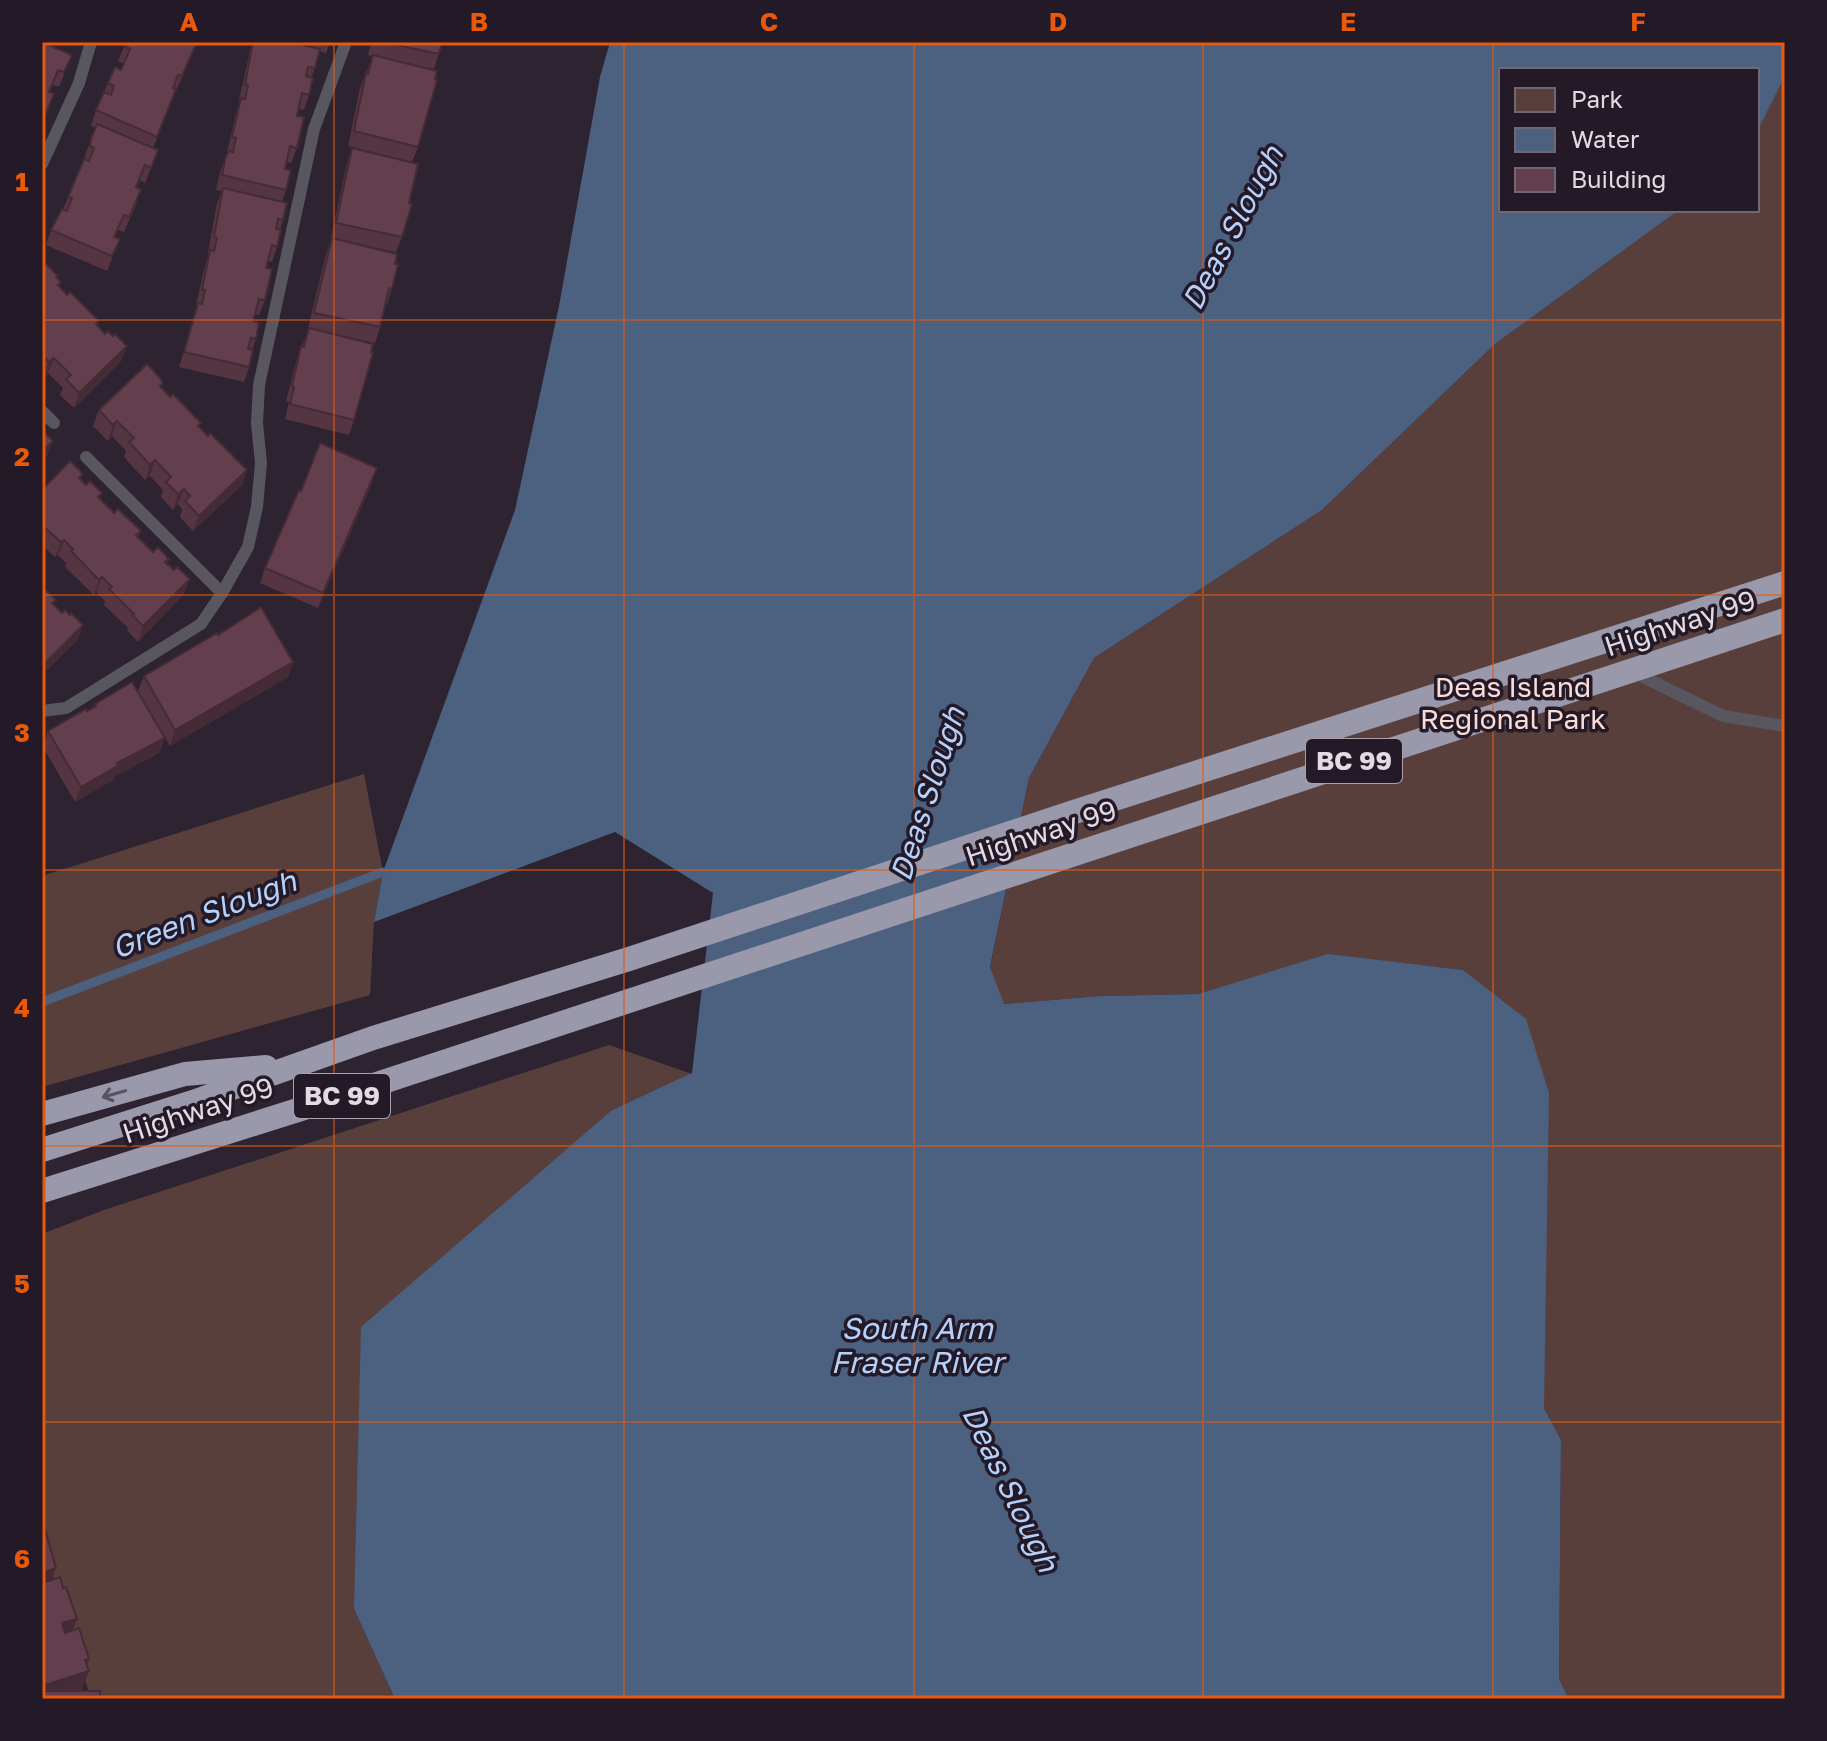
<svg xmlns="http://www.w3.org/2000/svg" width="1827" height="1741" font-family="'Golos Text',sans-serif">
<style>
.green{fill:#583f3c}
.water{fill:#4c607f}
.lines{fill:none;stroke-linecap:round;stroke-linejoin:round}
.stream{stroke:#4c607f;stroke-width:9}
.lane{stroke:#58575f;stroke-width:12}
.highway{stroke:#9a98ab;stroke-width:24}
.wall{fill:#553542}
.shaded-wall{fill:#452b36}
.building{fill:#633e4d;stroke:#452b36;stroke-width:2}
.oneway{stroke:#595262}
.grid{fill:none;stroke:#e8590c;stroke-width:2;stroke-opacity:0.55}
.labels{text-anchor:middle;stroke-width:7;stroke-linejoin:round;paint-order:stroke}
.shield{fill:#241926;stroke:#aaa1ab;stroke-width:2}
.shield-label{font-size:26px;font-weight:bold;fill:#e3dbe4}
.street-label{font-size:28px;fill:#e3dbe4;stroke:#241926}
.park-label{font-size:28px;fill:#f9dbd7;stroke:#241926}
.water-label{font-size:30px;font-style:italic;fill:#b4d1fc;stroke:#241926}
.neatline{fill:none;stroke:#e8590c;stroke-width:3}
.grid-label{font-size:26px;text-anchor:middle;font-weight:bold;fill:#e8590c}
</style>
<rect width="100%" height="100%" fill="#2e2330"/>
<g class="green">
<polygon points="1785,76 1785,1699 1569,1699 1559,1680 1561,1440 1544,1408 1463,970 1329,955 1198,994 1100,996 1003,1004 990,968 1029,778 1094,658 1322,510 1495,344 1679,210 1757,210 1757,132"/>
<polygon points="364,774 383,872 374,922 370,995 42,1087 42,876"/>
<polygon points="609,1045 692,1074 612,1110 354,1609 395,1699 91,1699 42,1541 42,1234 104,1210"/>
</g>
<polygon class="water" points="610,42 1785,42 1785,76 1757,132 1757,70 1501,70 1501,210 1679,210 1495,344 1322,510 1094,658 1029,778 990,967 1004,1004 1100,996 1198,994 1328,954 1463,970 1526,1019 1549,1093 1544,1408 1561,1440 1559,1679 1569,1699 395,1699 354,1609 361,1327 612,1110 692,1073 713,893 615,832 374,922 383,872 515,510 559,306 600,77"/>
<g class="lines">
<polyline class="stream" points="42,1002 383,872"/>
<g class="lane">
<polyline points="42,164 79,83 91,42"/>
<polyline points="42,411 54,423"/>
<polyline points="222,593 248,547 257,507 261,463 257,423 259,385 314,129 346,42"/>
<polyline points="1633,672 1723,716 1785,726"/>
<polyline points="42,711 66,708 201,624 222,593 86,457"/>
</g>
<g class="highway">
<polyline points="42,1114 185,1074 266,1067"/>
<polyline points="42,1150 193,1102 373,1038 629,959 1074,812 1785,583"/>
<polyline points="42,1191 301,1109 1785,620"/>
</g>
</g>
<g class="wall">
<polygon points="42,42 72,55 59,87 53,85 50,92 54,94 42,126"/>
<polygon points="126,42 192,55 176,91 153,148 158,150 145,183 140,180 137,187 136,205 124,232 118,230 115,237 120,239 107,271 46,245 51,230 63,209 85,159 85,155 96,128 91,126 96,110 115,67 121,70 124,64 118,61"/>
<polygon points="252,42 330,42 326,53 319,51 312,77 309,95 304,110 299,109 297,116 297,148 291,163 287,162 285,169 286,190 282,202 283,220 280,230 277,247 272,262 268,261 265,300 259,315 255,314 253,321 256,339 252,350 249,367 244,382 179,367 198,305 196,305 205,266 210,253 208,253 217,203 222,191 216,190 220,172 228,153 227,152 236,113 241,100 239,100"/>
<polygon points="371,42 442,42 434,69 413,65 418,147 412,162 348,146 360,88 373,56 368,55"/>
<polygon points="352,148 402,237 396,252 332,238 395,264 392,289 387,304 386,304 380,327 375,343 308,328 326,254 332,238 331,238 347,163"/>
<polygon points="42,267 58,276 57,278 61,282 59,287 99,321 97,326 105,334 127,346 121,361 74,408 60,395 63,388 48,373 44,378 42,376"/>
<polygon points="309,328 354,420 349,435 285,419 289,402 286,401 296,362"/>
<polygon points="162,387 208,436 247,470 242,485 193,531 180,517 182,509 178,504 173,510 161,497 163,490 150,476 145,480 124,457 126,451 112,436 108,441 93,426 99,410"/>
<polygon points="83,474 81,479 86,485 102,493 100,498 114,513 141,531 138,537 153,552 169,559 167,564 184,594 138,642 127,630 128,628 104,605 105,601 96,592 94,595 65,567 66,563 58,555 55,557 42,545 42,490"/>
<polygon points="372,483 318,608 260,583 265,568 301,491"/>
<polygon points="218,635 293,662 288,677 170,746 138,691 144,676"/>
<polygon points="95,704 165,738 159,753 114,777 113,780 75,802 43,747 48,731 94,707"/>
</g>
<g class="shaded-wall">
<polygon points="197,42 192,55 176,91 182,76"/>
<polygon points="127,346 121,361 74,408 79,393"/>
<polygon points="54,358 48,373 44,378 49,362"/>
<polygon points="117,421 112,436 108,441 113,425"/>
<polygon points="53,441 47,456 42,461 42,451"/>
<polygon points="155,460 150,476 145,480 150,465"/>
<polygon points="377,468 372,483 318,608 323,593"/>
<polygon points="247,470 242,485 193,531 199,516"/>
<polygon points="184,489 178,504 173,510 178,494"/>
<polygon points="64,540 58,555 55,557 61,542"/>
<polygon points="102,577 96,592 94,595 99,580"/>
<polygon points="190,579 184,594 138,642 143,626"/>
<polygon points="83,625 78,640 42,675 42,666"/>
<polygon points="293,662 288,677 170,746 175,730"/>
<polygon points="165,738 159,753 114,777 113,780 75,802 81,787 117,763"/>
<polygon points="56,1568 48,1590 42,1592 42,1573"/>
<polygon points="77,1619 68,1641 62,1623"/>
<polygon points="89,1659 84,1673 89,1671 81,1693 42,1699 42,1686 85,1660"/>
</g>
<g class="building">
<polygon points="42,42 72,55 64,72 58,70 49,92 54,94 42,122"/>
<polygon points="126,42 197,42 182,76 178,75 173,88 176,89 157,137 96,110 104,92 111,95 114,86 108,83 115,67 121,70 130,49 124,46"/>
<polygon points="253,42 291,42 320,49 315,68 308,67 306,76 313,78 309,95 302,93 297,116 304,117 297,148 290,146 285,169 291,170 286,190 222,175 226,156 229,151 233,152 236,138 232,137 241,98 245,99 248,85 245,84"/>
<polygon points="382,42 442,42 439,54"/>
<polygon points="373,55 437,71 435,79 437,80 418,147 354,131 366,73 368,74"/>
<polygon points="97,124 158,150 151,168 145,165 136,187 141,190 129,217 124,215 114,237 120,239 112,256 51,230 62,209 67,211 72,198 68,197 84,159 89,161 94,148 90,146 91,139"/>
<polygon points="352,148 418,164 409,203 412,204 402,237 336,223"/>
<polygon points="223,188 287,203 283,220 278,219 276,229 281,230 277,247 272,245 266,268 272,269 265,300 259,299 253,321 259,323 256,339 251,338 248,349 253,350 249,367 184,352 198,303 202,304 205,290 202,290 210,250 214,251 217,238 214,237"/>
<polygon points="332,238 397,254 395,264 398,264 392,289 389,288 380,327 314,313"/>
<polygon points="46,264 58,276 56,277 61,282 58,285 67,295 70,292 99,321 96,324 105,334 108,331 113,336 115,334 127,346 79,393 66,379 71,375 54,358 49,362 42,355 42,267"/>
<polygon points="309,328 373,344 371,352 373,353 354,420 290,404 294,387 292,386 301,346 304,347"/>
<polygon points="147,364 160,378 163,383 160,386 170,397 173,394 201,423 198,426 208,436 210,433 247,470 199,516 185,501 190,496 184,489 178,494 166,482 171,477 155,460 150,465 129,442 134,438 117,421 113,425 99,410"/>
<polygon points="42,430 53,441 42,451"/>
<polygon points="320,443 377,468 323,593 265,568 299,490 301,491"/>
<polygon points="70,461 83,474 79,478 86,485 90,481 102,493 98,497 114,513 118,509 141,531 136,535 153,552 158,547 169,559 165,562 174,570 177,567 190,579 143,626 132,615 134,614 109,589 112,587 102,577 99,580 71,551 73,549 64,540 61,542 42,525 42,490"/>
<polygon points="42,586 56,600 52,603 62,613 65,610 70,615 71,613 83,625 42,666"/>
<polygon points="261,607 293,662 175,730 144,676 217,633 218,635"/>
<polygon points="132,682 165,738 117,763 119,765 81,787 48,731 86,709 87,711 96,706 95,704"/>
<polygon points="42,1519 56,1568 42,1573"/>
<polygon points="60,1577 63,1588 66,1587 77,1619 62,1623 65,1633 79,1628 89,1659 85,1660 89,1671 42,1686 42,1583"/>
<rect x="42" y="1691" width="58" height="8"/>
</g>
<defs><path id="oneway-shaft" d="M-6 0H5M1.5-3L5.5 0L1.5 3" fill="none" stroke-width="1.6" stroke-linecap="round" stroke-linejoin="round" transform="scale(2)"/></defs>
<use class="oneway" href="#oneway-shaft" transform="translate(114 1094) rotate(164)"/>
<path class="grid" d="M334,42V1699M624,42V1699M914,42V1699M1203,42V1699M1493,42V1699M42,320H1785M42,595H1785M42,870H1785M42,1146H1785M42,1422H1785"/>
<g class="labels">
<g class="shield">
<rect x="1306" y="739" width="96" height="44" rx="6"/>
<rect x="294" y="1074" width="96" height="44" rx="6"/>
</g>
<g class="shield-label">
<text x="1354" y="770">BC 99</text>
<text x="342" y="1105">BC 99</text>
</g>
<g class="street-label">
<text transform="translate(1680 623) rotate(-18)" y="10">Highway 99</text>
<text transform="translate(1041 833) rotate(-18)" y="10">Highway 99</text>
<text transform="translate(198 1110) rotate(-18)" y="10">Highway 99</text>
</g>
<g class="park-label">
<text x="1513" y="697">Deas Island<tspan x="1513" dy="32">Regional Park</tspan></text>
</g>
<g class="water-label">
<text transform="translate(1233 228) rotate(-62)" y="10">Deas Slough</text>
<text transform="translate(928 794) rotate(-72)" y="10">Deas Slough</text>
<text transform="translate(204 915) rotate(-21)" y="10">Green Slough</text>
<text x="917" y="1339">South Arm<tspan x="917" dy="34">Fraser River</tspan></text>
<text transform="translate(1010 1489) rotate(64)" y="10">Deas Slough</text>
</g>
</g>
<rect width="1827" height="1741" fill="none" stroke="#241926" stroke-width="88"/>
<rect x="1499" y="68" width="260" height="144" fill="#241926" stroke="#706772" stroke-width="2"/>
<rect x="1515" y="88" width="40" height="24" fill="#583f3c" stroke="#706772" stroke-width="2"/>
<text x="1571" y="108" font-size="24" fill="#e3dbe4">Park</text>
<rect x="1515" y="128" width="40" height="24" fill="#4c607f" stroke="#706772" stroke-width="2"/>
<text x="1571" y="148" font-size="24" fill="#e3dbe4">Water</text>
<rect x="1515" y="168" width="40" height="24" fill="#633e4d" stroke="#706772" stroke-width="2"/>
<text x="1571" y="188" font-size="24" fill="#e3dbe4">Building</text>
<rect x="44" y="44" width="1739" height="1653" class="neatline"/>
<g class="grid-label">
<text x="189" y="31">A</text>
<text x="479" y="31">B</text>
<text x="769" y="31">C</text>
<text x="1058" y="31">D</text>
<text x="1348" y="31">E</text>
<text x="1638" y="31">F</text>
<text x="22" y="191">1</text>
<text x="22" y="466">2</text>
<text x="22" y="742">3</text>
<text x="22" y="1017">4</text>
<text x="22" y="1293">5</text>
<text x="22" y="1568">6</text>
</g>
</svg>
